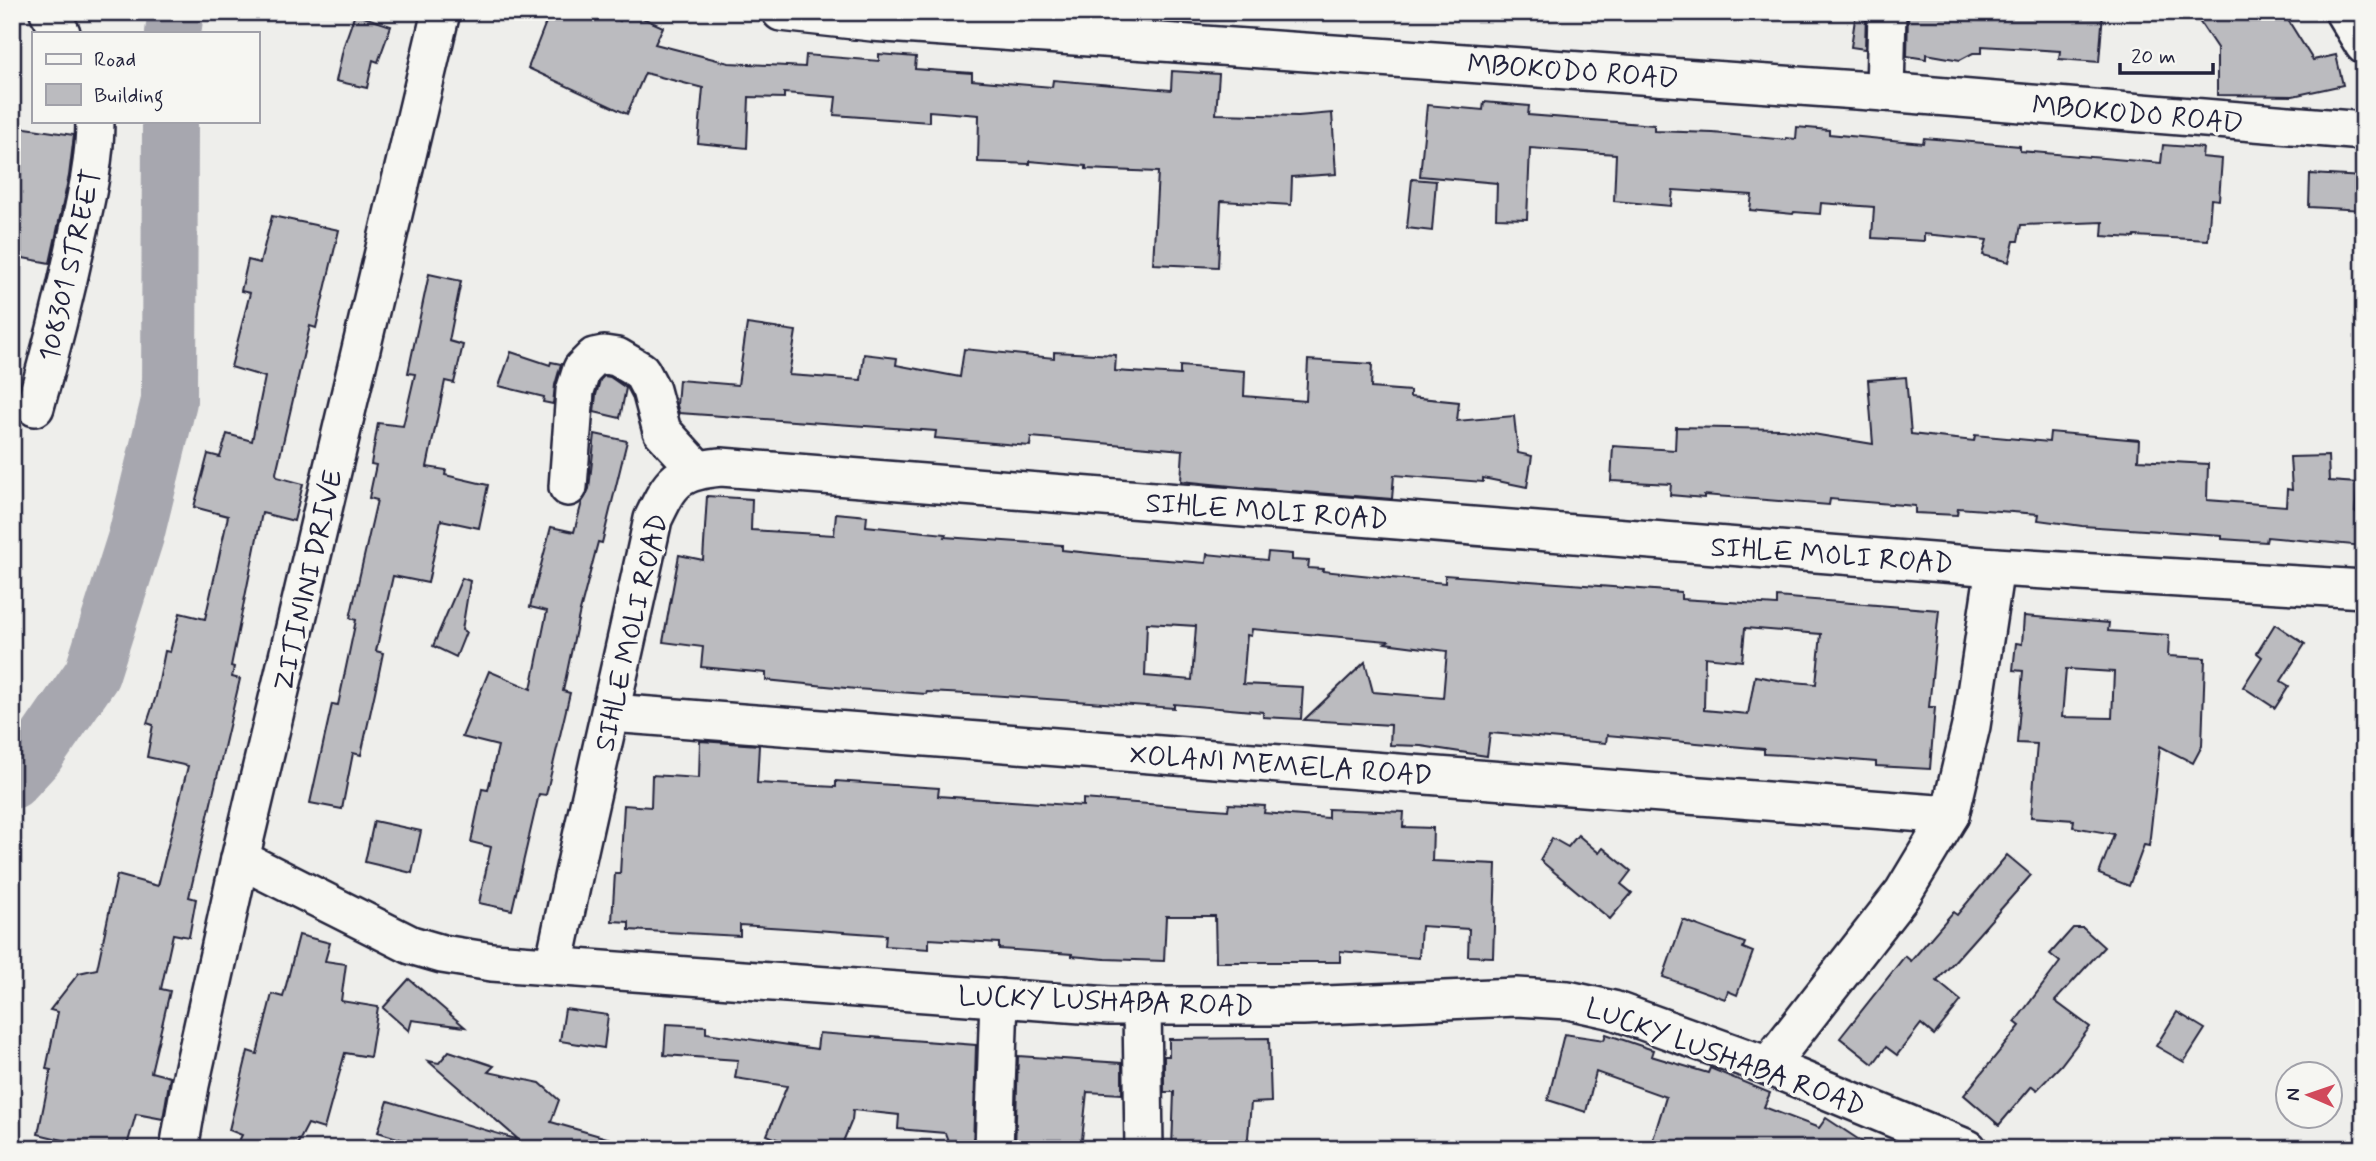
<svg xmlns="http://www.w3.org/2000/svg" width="2376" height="1161" font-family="Mynerve,sans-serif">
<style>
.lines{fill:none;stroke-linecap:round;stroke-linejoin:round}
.river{stroke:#a7a7af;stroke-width:56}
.building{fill:#bbbbbf;stroke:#22223b;stroke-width:2;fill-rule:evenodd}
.minor-casing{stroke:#22223b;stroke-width:42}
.minor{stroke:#f6f6f2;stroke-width:37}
.labels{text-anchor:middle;stroke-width:7;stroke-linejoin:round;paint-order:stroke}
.street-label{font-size:28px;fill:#22223b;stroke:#f6f6f2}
</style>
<rect width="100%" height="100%" fill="#eeeeeb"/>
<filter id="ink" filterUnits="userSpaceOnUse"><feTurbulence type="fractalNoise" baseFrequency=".0143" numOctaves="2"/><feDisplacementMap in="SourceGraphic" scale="14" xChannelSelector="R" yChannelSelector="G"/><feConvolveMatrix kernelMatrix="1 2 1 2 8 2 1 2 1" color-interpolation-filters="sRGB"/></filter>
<g filter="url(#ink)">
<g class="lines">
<g class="river">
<polyline points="173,33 176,12"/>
<polyline points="12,781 36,755 92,674 136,536 169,401 170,121"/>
</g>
</g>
<g class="building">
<polygon points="550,12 601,12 620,21 624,12 629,12 663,27 655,44 729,63 805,67 806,55 879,61 879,54 916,57 915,69 972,73 972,80 1052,87 1053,80 1171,90 1172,71 1219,74 1216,114 1298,116 1332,113 1336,174 1292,177 1291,205 1221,201 1218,267 1153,264 1158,172 1086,169 1086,166 1030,161 1030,164 978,162 979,115 929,111 929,122 834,115 836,97 784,93 784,98 749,97 747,148 698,143 703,88 645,73 627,114 528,68"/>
<polygon points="1856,12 1866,12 1865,49 1851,47"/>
<polygon points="1908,12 2103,12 2099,62 2059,59 2060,51 1982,46 1982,53 1973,53 1960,60 1926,54 1926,59 1907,56"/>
<polygon points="2193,12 2283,12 2313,60 2336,55 2343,85 2293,96 2217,95 2217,48"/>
<polygon points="355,14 391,26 378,62 373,60 367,88 336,81 344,45"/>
<polygon points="1484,102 1529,106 1528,115 1654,125 1654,131 1713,133 1786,140 1786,138 1796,139 1797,127 1829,130 1829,134 1923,143 1924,138 2020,146 2020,151 2161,163 2163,145 2203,148 2202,157 2222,159 2219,200 2211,199 2208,240 2135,236 2134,238 2102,236 2103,222 2021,225 2018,241 2014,241 2009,262 1983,255 1987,240 1924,234 1924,241 1872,238 1874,207 1821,203 1820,214 1794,212 1793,214 1750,210 1752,195 1673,190 1671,206 1614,201 1616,154 1530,148 1527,219 1496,218 1497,183 1420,176 1427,105 1483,110"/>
<polygon points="12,126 74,135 69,176 50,263 12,256"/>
<polygon points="2310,174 2364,177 2364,210 2309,207"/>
<polygon points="1412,179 1436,181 1432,231 1407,228"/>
<polygon points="272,216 339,230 316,328 310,326 276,473 277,477 303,484 294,521 262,513 231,666 234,667 232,677 240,679 189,897 196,899 189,937 173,934 161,989 170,991 151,1072 170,1077 163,1119 136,1114 126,1149 65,1149 67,1141 38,1134 51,1070 46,1069 58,1012 50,1010 79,973 97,969 117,875 158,886 188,766 147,757 153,725 147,723 156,696 165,651 170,652 180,613 205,619 212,588 228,516 194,507 208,454 220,457 227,434 252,441 265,377 231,367 250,293 241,291 248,260 260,263"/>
<polygon points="429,274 461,281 449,341 463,345 454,383 445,381 427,467 446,470 445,475 488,485 479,528 441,520 428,583 393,576 376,651 383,653 375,692 361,755 353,753 342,809 310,803 332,704 338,705 356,620 350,618 377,500 369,498 376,465 371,464 378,423 403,426 415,374 408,373"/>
<polygon points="747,324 796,331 789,375 861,380 864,354 897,358 896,365 960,377 964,349 1054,358 1054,352 1116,355 1115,371 1180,375 1180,366 1245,371 1244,396 1306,401 1308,360 1372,364 1371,388 1410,391 1410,397 1459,402 1457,421 1514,416 1518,453 1532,456 1527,487 1483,478 1483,482 1394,475 1392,499 1251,488 1181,481 1183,450 1031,437 1030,446 935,438 936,431 679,413 677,405 679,380 738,385"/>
<polygon points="511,352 550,365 551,362 561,364 555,385 553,404 543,402 544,397 499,386"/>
<polygon points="604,376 610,377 626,388 620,418 594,412 596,395 600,380"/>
<polygon points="1906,377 1911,434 1974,441 1975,435 2049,442 2050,432 2139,440 2138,460 2208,464 2207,500 2286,506 2287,489 2292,490 2290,457 2328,456 2329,481 2358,483 2355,512 2364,513 2364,546 2267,537 2266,542 2222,539 2222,535 2082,526 2038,520 2039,514 1958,508 1957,515 1915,513 1915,506 1830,499 1829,505 1704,495 1704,498 1670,495 1671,484 1611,481 1613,446 1675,450 1676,427 1783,429 1873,444 1868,380"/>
<polygon points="595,434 627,441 602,543 598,542 579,615 563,691 570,693 546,795 539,794 512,910 479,903 491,847 471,842 482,789 488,790 498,746 462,737 489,671 531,689 547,611 530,607 551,527 574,532 582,502 589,489"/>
<path d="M707,496L752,499L751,530L834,535L836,513L867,516L866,526L946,534L945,537L1062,545V550L1128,557L1206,563L1207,554L1267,560L1268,552L1292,554V560L1309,561L1308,568L1323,569L1322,571L1391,578L1445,583V575L1681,592V599L1777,605V597L1939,610L1929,707H1935L1930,769L1876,766V762L1803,756L1764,754V749L1607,735L1606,743L1490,733L1487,756L1421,746L1390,745L1391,725L1304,720L1365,662L1373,692L1443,698L1447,651L1385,643L1388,641L1252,629L1251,636L1247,635L1243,684L1303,687L1301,719L1263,717V712L1174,704V708L989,695L927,692L926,694L856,689L766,680V673L701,667L703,647L663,642L679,555L703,560ZM1147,623L1196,626L1192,680L1145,676ZM1745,628L1821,634L1816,684L1783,681L1755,676L1748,714L1704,710L1705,657L1742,661Z"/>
<polygon points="462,578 470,581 462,630 466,632 456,657 433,646"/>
<path d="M2024,616L2109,623L2108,631L2169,635L2168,656L2205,658L2202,746L2193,763L2160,746L2149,846L2144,845L2129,886L2099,874L2114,834L2073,827L2074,820L2031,817L2037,744L2017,743L2023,671L2013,670L2016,643L2022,644ZM2066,669L2114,672L2112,718L2062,717Z"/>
<polygon points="2275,624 2305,644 2281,681 2289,686 2275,708 2243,687 2262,657 2257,653"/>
<polygon points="700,741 759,745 757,783 836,787 836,781 878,784 939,788 938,796 1083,806 1083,799 1228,810 1229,804 1265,806 1264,813 1328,818 1328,809 1404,812 1403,827 1433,828 1432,861 1496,864 1493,957 1468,956 1469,929 1421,926 1419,958 1340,951 1340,962 1216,962 1215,916 1166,916 1164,961 1105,959 1072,956 1072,954 999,949 999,943 929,939 929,949 885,946 886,935 802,929 740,925 740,936 629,930 629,922 612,921 615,873 620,874 624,805 651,807 652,775 699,778"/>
<polygon points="374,821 421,831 412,873 365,862"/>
<polygon points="1578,835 1599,853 1603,848 1631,871 1621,884 1632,893 1610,919 1540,860 1552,838 1568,847"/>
<polygon points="2007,855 2031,875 1937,981 1961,1001 1934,1035 1921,1024 1897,1055 1886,1047 1873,1064 1840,1038 1905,956 1911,961 1953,912 1957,915"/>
<polygon points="1683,920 1745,943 1743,948 1753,952 1737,995 1728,991 1725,999 1663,977"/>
<polygon points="2073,928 2083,928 2104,947 2055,1001 2090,1027 2061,1065 2037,1090 2032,1086 1999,1125 1964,1095 2020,1026 2015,1022 2060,962 2050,954"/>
<polygon points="299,935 330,943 325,961 346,964 341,1001 378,1007 370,1057 345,1053 324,1129 308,1124 295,1149 235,1149 242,1135 229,1130 248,1051 257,1054 272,994 283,997"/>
<polygon points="409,979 465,1027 412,1020 409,1031 383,1008"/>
<polygon points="565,1009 608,1015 604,1048 560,1041"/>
<polygon points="2177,1012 2205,1029 2184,1062 2156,1046"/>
<polygon points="666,1024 706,1026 706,1033 817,1049 819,1033 976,1045 973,1149 951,1149 945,1133 898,1129 899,1115 853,1110 852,1120 840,1149 800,1149 767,1135 787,1086 735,1078 738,1060 664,1055"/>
<polygon points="1564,1034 1604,1040 1606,1034 1653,1050 1651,1056 1708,1073 1710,1068 1770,1093 1764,1107 1819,1128 1826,1118 1873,1149 1650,1149 1666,1097 1596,1072 1586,1112 1548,1100"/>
<polygon points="1269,1038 1271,1102 1251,1103 1247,1149 1172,1149 1174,1092 1164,1092 1164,1056 1169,1056 1169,1039"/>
<polygon points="449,1051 494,1066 488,1072 540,1083 559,1100 551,1122 621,1142 620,1149 529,1149 526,1146 526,1149 432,1149 378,1132 388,1101 519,1140 428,1061 439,1063"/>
<polygon points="1018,1056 1122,1063 1122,1094 1087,1092 1081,1149 1015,1149"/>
</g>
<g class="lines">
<defs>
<g id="minor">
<polyline points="49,12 61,33"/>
<polyline points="781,12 872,22 1885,92 2364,131"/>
<polyline points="2344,12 2364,45"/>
<polyline points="1885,92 1887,12"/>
<path d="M35,407C51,351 65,295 77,239C86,199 95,161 95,121"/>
<polyline points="568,487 575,391 582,369 594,357 604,355 617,357 641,371 651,390 662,431 697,469"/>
<polyline points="611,713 1950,815"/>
<polyline points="240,859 411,945 442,954 492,962 1109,1006 1303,1006 1516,997 1568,1000 1613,1010 1768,1066 1968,1149"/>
<path d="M554,966C585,817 621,668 653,519C671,481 677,471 721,467L1995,567L2364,589"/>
<polyline points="1142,1007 1144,1149"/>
<polyline points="1768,1066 1903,893 1950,815 1971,726 1995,567"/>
<polyline points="179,1149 190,1085 240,859 441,12"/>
<polyline points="994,1149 999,998"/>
</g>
</defs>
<use href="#minor" class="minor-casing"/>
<use href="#minor" class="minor"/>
</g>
</g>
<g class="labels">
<g class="street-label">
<text transform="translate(1573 70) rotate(4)" y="10">MBOKODO ROAD</text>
<text transform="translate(2138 113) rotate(5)" y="10">MBOKODO ROAD</text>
<text transform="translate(69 265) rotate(-77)" y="10">108301 STREET</text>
<text transform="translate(1267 510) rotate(4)" y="10">SIHLE MOLI ROAD</text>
<text transform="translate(1832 554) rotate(4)" y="10">SIHLE MOLI ROAD</text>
<text transform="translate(307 580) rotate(-77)" y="10">ZITININI DRIVE</text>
<text transform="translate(630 632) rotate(-77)" y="10">SIHLE MOLI ROAD</text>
<text transform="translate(1281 764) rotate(4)" y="10">XOLANI MEMELA ROAD</text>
<text transform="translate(1106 1000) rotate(2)" y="10">LUCKY LUSHABA ROAD</text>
<text transform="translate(1726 1056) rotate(20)" y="10">LUCKY LUSHABA ROAD</text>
</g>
</g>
<rect width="2376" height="1161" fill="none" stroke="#f6f6f2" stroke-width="42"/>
<rect x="21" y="21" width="2334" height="1119" fill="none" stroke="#22223b" stroke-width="2.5" filter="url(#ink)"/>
<rect x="32" y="32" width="228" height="91" fill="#f6f6f2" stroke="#a1a1a9" stroke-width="2"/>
<rect x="46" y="54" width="35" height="10" fill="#f6f6f2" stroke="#a1a1a9" stroke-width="2"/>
<text x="94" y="66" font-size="21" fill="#22223b">Road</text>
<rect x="46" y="84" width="35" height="21" fill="#bbbbbf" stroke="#a1a1a9" stroke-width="2"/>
<text x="94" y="102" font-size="21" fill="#22223b">Building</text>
<g transform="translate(2309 1095) rotate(272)"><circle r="33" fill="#f6f6f2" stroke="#a1a1a9" stroke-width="2"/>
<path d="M0-5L12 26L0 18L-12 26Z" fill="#d1495b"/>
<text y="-10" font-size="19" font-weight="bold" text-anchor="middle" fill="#22223b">N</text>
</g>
<path d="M2120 63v10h93v-10" fill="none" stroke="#22223b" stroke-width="3.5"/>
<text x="2131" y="63" font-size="21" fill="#22223b" stroke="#f6f6f2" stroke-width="5" paint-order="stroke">20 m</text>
</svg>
